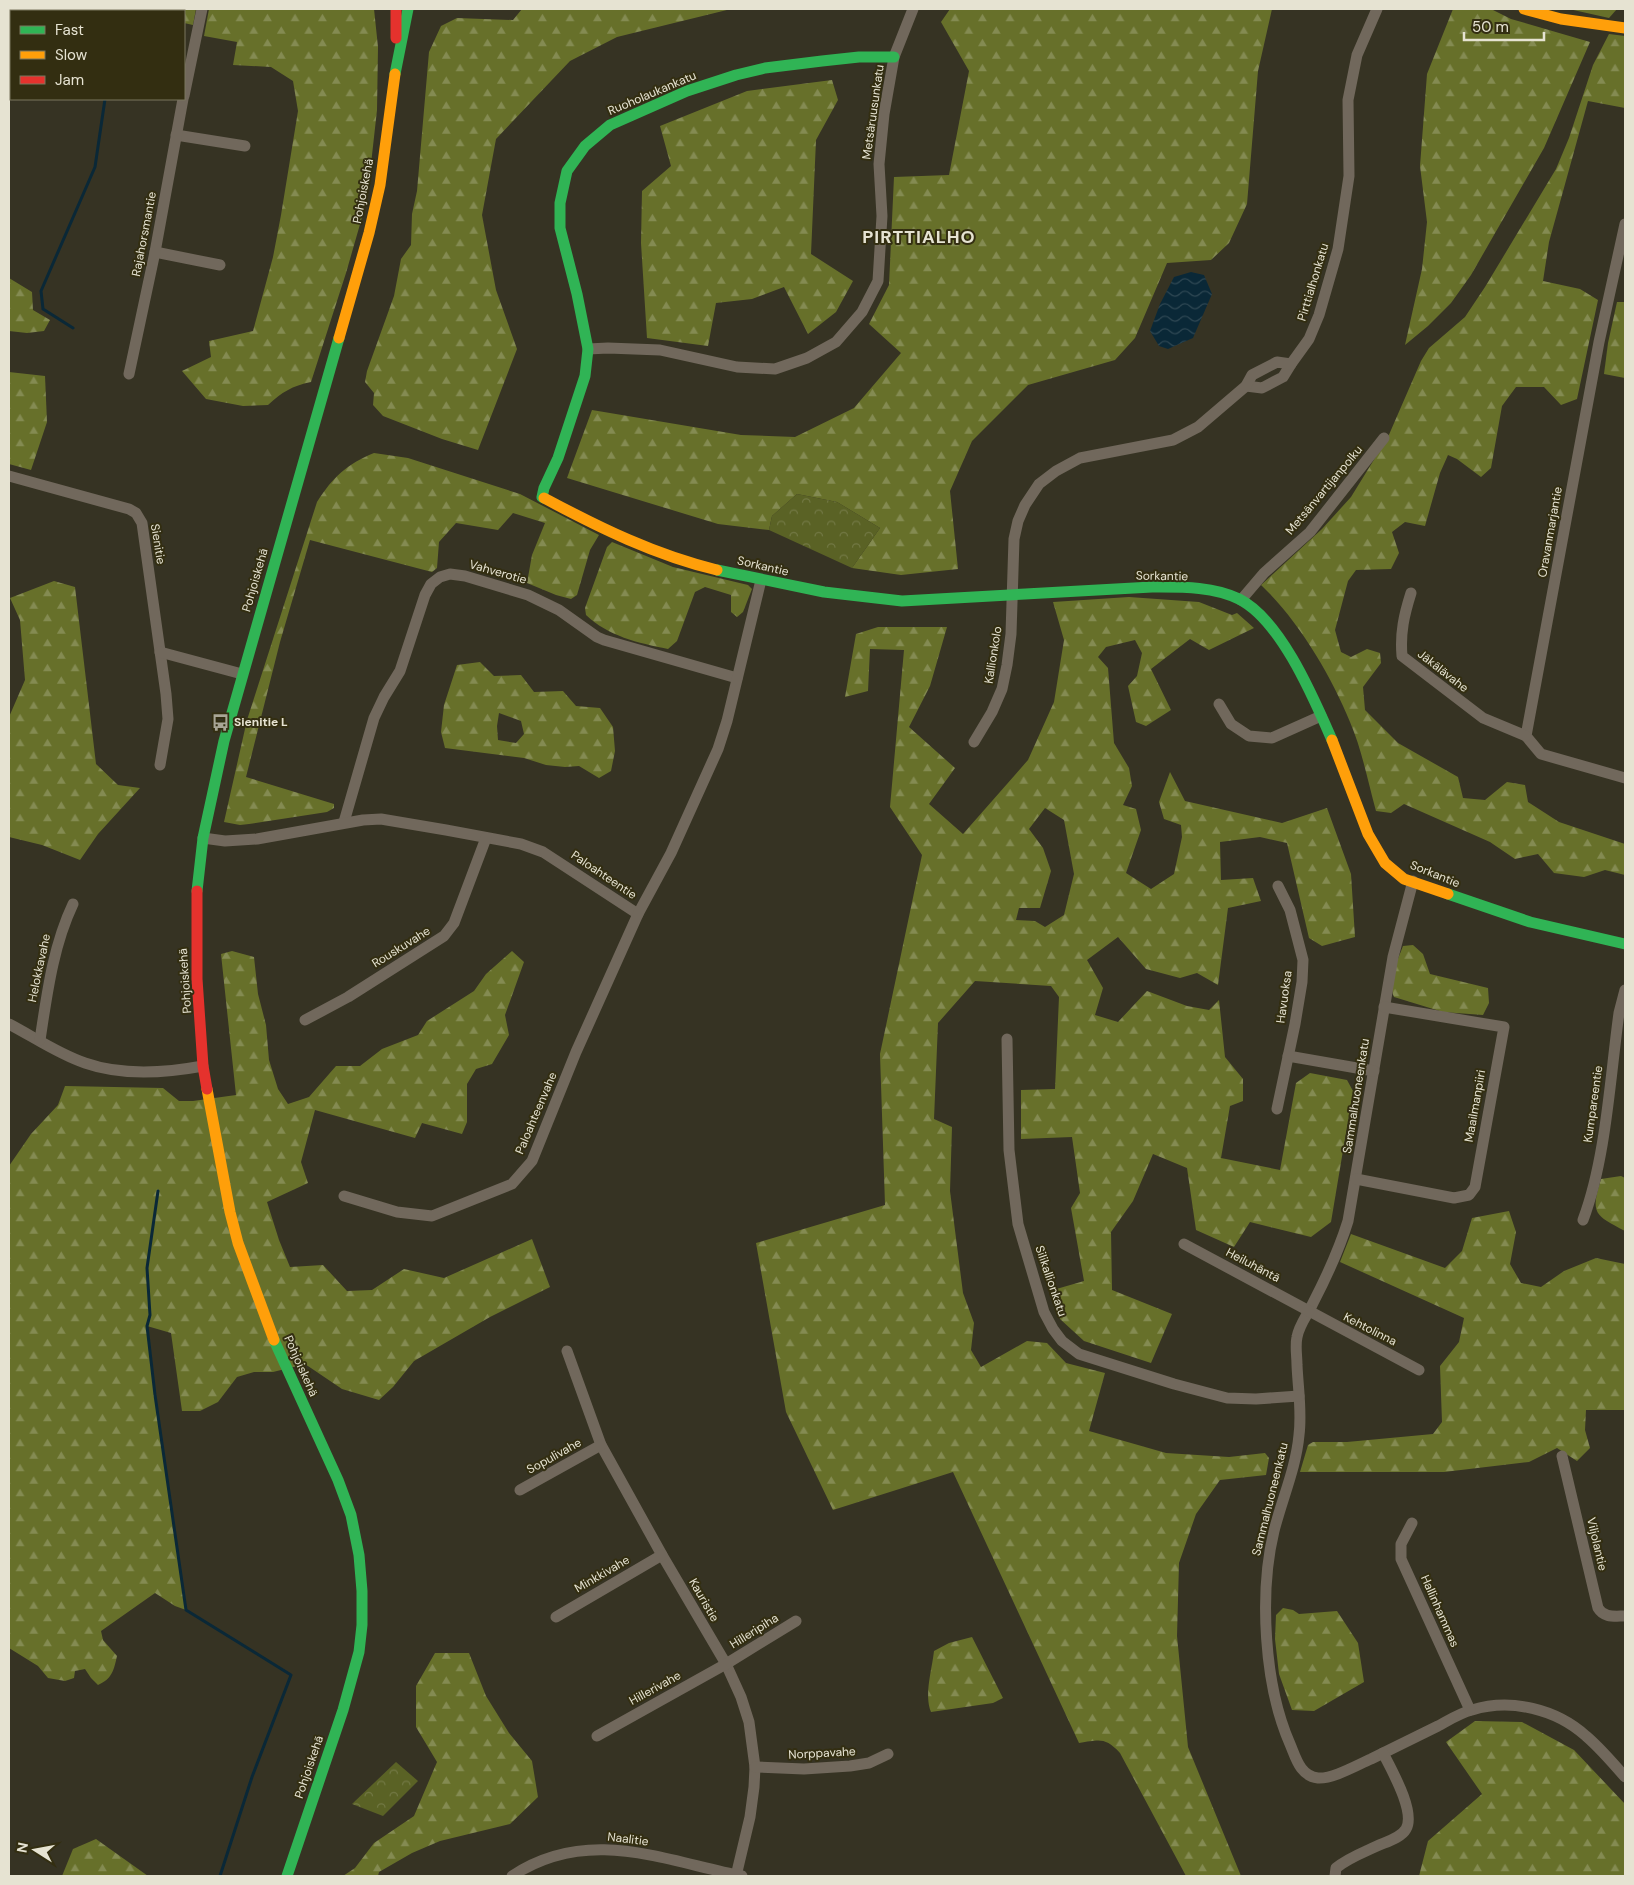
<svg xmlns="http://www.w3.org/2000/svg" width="1634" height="1885" font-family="'DM Sans',sans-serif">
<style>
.forest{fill:url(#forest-firs);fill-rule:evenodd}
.park{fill:url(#park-crowns)}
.water{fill:url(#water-waves)}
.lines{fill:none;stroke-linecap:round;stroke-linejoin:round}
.stream{stroke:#0a2837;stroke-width:3}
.street{stroke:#71685c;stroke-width:11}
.fast{stroke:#30b455;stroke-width:11}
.slow{stroke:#ff9f0a;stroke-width:11}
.jam{stroke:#e5322d;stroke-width:11}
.labels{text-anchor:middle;stroke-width:4;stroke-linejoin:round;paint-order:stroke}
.street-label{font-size:12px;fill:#e6e3d2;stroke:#332e11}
.poi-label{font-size:12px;font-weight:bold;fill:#e6e3d2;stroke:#332e11;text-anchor:start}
.district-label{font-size:18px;font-weight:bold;letter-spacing:1px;fill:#e6e3d2;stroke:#332e11}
</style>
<defs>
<pattern id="forest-firs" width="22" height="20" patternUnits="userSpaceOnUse" patternTransform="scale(1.25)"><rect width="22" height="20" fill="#67702a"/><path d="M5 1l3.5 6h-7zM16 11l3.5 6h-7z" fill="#848b52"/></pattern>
<pattern id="park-crowns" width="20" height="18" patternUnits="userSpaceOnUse" patternTransform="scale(1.25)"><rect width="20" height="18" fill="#5a6225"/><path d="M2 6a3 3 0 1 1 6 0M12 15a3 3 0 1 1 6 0" fill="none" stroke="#727844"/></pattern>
<pattern id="water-waves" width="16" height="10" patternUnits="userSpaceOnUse" patternTransform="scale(1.25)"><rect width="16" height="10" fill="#0a2837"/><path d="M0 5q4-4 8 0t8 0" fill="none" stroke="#2e4753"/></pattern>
</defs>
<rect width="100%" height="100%" fill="#363323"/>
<g class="forest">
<polygon points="9,9 38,9 37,11 11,11 11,73 9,73"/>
<polygon points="112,9 196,9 193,25 184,23 184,11 124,11"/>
<path d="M209,9H374L378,47L377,110L367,200L346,273L311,382C292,386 282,392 268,405L243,406L206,399L182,371L211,357L209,341L253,331L273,257L281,215L298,111L293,81L271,67L233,65L237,42L204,36Z"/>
<polygon points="522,9 731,9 617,37 570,61 496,139 482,215 496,290 517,349 478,450 442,439 383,416 373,405 374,393 365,382 367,371 394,296 401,259 411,245 412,214 417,191 429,52 441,26 457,18 513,20"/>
<polygon points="950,9 1272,9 1258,71 1247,204 1229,243 1211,260 1167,263 1135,338 1115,360 1028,385 972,441 950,491 958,569 901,575 852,568 880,528 837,502 797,494 772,516 769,530 718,524 567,478 592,410 741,435 795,437 854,408 901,353 869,324 889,285 894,177 949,175 969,71 941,22"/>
<polygon points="1453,9 1491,9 1511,19 1590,42 1544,148 1471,275 1451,303 1428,326 1405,345 1422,269 1427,222 1420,166 1427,74"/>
<polygon points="1569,9 1617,9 1609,18"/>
<path d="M1609,34L1625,36V108L1588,101L1549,242L1543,281L1580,289L1598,300L1577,399L1561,405L1544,387H1516L1502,406L1491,468L1481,477L1457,459L1448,455L1440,473L1425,526L1405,522L1392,532L1399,553L1391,569L1356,570L1348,581L1335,630L1341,652L1351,657L1367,649L1380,653L1381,663L1363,687L1365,710L1398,743L1458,777L1463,798L1485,800L1507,782L1525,785L1528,802L1559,822L1625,844V875L1605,870L1584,877L1554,873L1538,854L1515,859L1490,842L1404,804L1391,813L1376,811C1368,782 1362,750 1350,722C1331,675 1298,620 1261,585L1322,529L1351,497L1388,437L1421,361L1429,348L1465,317L1485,287L1556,169L1569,138L1593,65Z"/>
<polygon points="832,80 838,100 816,140 811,254 853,281 836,312 808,334 784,287 752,299 716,303 708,346 647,338 641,243 642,191 671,166 660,126 747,91"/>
<polygon points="9,278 32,292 33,310 50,320 44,331 27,333 9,331"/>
<polygon points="1617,302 1625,302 1625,378 1604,374 1608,343"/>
<polygon points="9,372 45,376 47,422 31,470 9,464"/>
<path d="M374,453L408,458L520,494L599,535L590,550L577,595L571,599L556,595L527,583L532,555L545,523L513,513L498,530L456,523L439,542L437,568L432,572L310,540L280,642L246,777L334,804V808L327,812L249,824L240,825L224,822L247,720L317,502C333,477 347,464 374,453Z"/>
<path d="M612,542L673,567L748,585L752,589L743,612L737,617L731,612V595L705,587L695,592L677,641L668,649C638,643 608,636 586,615L585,608L607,547Z"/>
<polygon points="54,581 75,587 96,764 118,785 140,788 98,834 80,860 42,845 9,837 9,717 25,680 20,620 10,598"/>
<path d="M1129,597L1199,602L1232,615L1237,613L1254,628L1209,650L1190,639L1151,669L1171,710L1146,726L1136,722L1128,686L1137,676L1142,653L1135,640L1106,647L1098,657L1108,668L1114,743L1129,768L1132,786L1123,805L1136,809L1141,830L1126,873L1151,889L1174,874L1182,837L1181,825L1164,819L1159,802L1170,772L1185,801L1282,823L1327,808L1351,874L1355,937L1322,946L1309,938L1287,843L1260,837L1220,842L1221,880L1253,878L1261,901L1228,908L1218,985L1197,973L1180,978L1146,969L1118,937L1087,960L1103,988L1095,1015L1118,1022L1147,991L1187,1006L1209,1010L1219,1000L1225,1057L1243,1079V1101L1230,1106L1221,1158L1280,1170L1296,1083L1310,1073L1347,1080L1353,1091L1331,1222L1311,1237L1250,1222L1234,1247L1196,1230L1187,1168L1153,1154L1133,1201L1111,1232L1112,1290L1172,1314L1151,1363L1084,1341L1060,1319L1053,1290L1084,1281L1071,1208L1080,1193L1072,1137L1021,1139V1090L1055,1089L1059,997L1051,986L975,981L938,1023L934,1119L952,1127L950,1191L963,1293L974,1323L971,1350L981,1367L1027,1341L1047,1343L1066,1363L1105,1373L1089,1431L1166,1453L1229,1457L1265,1453L1269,1458L1266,1475L1220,1480L1196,1514L1179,1563L1177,1636L1188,1747L1241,1876H1186L1120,1753C1105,1737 1100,1740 1079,1743L953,1472L833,1510L786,1412L756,1243L885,1205L880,1054L922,855L890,807L904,650L870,649L868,691L845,697L856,634L878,627H947L930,686L909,727L955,768L929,804L963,834L1028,760L1054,702L1064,640L1053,602ZM1045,808L1064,820L1074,874L1064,915L1045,927L1035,921L1016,920L1019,908H1040L1051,871L1043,848L1029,829Z"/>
<path d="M480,662L494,676L521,675L534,692L563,691L576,706L600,708L613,727L615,751L611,771L599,778L579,766L565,767L546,765L524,758L445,748L441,732L444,705L457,665ZM499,713L521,721L524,734L516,743L498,740L497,726Z"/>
<path d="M1413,945L1423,954L1430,974L1488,988L1489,1003L1483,1015L1443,1012L1394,997C1387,981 1397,962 1403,946Z"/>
<path d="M232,951L254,957L258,994L266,1025L269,1060L278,1089L288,1104L309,1097L336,1066H360L382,1049L418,1035L427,1021L474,991L486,974L512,951L524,962L505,1015L509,1035L492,1064L476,1069L467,1084V1122L462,1134L422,1123L415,1138L315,1110L301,1162L308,1183L267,1202L279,1240L290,1267L323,1265L347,1291L372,1290L404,1269L444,1278L532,1239L550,1287L490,1317L414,1361L393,1387L379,1400L342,1389L305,1364L273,1372H254L237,1377L218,1402L200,1411H182L171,1333L147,1326L155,1395L186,1610L175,1606L155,1593L101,1631L103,1640L117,1656C114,1670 112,1679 98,1685L91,1678L85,1669L75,1671L74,1678L65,1681L48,1678L38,1666L9,1648V1166L31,1134L58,1105L65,1086L163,1088L179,1101H193L236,1095L221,954Z"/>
<path d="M1621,1176L1625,1178V1231C1595,1215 1590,1214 1601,1179Z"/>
<polygon points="1509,1211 1516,1232 1510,1264 1521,1283 1541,1287 1564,1271 1596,1258 1625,1264 1625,1410 1586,1410 1585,1430 1590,1448 1577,1461 1557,1448 1529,1462 1444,1472 1300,1472 1308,1445 1313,1442 1347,1442 1433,1434 1442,1422 1440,1366 1459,1342 1464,1318 1340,1262 1351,1234 1445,1268 1462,1251 1472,1218"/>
<polygon points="1283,1608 1293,1610 1299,1614 1337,1611 1358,1643 1364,1682 1314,1711 1292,1710 1279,1674 1275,1639 1276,1615"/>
<path d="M972,1637L1003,1698L993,1703L931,1712C924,1694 932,1670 934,1651L949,1643Z"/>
<polygon points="435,1653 469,1653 486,1696 509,1733 532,1761 538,1797 510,1824 440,1841 412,1853 379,1872 378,1876 343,1876 355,1868 374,1843 414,1816 437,1762 416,1727 416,1686"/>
<polygon points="1475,1721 1522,1722 1574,1750 1625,1804 1625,1876 1419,1876 1428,1841 1482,1794 1446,1742"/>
<polygon points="96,1839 148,1876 62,1876 73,1849"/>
</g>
<g class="park">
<polygon points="797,494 837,502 880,528 852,568 769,530 772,516"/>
<polygon points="396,1762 418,1781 383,1816 352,1804"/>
</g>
<polygon class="water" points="1191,272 1204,275 1212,294 1193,338 1168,349 1159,346 1150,331 1160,304 1174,277"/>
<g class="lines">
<g class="stream">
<polyline points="114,11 114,9"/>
<polyline points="73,328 43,309 41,291 95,167 105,99"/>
<polyline points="158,1191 147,1268 150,1315 147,1326 155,1395 186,1610 291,1675 252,1777 220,1876"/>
</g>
<g class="street">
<polyline points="9,89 11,88"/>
<polyline points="184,96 202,9"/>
<polyline points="176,135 245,146"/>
<polyline points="1625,224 1599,342 1526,736 1541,754 1625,778"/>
<polyline points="155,252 220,265"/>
<polyline points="588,349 608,348 660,350 737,367 775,369 807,358 836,342 862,312 878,281 882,216 879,164 884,114 894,57 913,9"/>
<polyline points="129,374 155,252 183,99"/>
<polyline points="1246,386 1262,388 1283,377 1291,364"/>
<polyline points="9,476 129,509 136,513 142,523 166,694 168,719 160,765"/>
<path d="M1411,593C1404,615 1400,633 1402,656L1483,718L1526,736"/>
<polyline points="1241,600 1264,573 1310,532 1384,438"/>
<polyline points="160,652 242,674"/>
<polyline points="1219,704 1231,724 1249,736 1272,738 1321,716"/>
<polyline points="974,742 992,712 1002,689 1007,665 1011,634 1014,539 1018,521 1025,505 1039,484 1056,471 1080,458 1173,440 1198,427 1246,386 1252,375 1277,362 1291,364 1309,339 1319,315 1338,249 1349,176 1348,100 1357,55 1377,9"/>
<polyline points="344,822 374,718 384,697 400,671 425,595 431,584 440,577 450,574 465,576 528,595 559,610 597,637 604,640 737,678"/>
<polyline points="203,838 225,841 257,839 363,820 381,819 446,830 521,844 543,852 638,914"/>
<path d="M1413,881L1393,957L1348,1221C1339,1250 1327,1276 1313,1303C1308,1314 1299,1325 1297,1337C1295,1346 1297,1356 1297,1365C1298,1388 1302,1412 1299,1435C1296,1468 1282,1499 1274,1531C1259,1593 1264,1685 1290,1744C1296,1758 1300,1776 1318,1778C1333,1779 1357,1765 1371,1759C1393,1748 1416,1737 1438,1726C1449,1720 1460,1713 1472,1710C1511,1698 1556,1709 1586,1736C1600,1748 1613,1763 1625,1777"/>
<polyline points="305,1020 348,997 444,936 454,923 486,838"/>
<path d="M9,1024C34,1037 58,1054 85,1063C122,1076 165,1073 203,1066"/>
<polyline points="1007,1039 1009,1150 1018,1224 1044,1312 1053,1329 1062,1341 1079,1354 1174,1384 1227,1398 1256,1399 1299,1396"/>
<path d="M40,1040C47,994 53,946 73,904"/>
<polyline points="1288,1056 1374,1071"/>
<polyline points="1277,1109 1295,1024 1302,982 1303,960 1290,910 1278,886"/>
<polyline points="1356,1179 1454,1198 1469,1195 1475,1187 1504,1027 1384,1007"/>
<polyline points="344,1196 397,1212 432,1216 512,1184 532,1161 576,1052 638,914 671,853 718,749 727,721 761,580"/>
<path d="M1583,1220C1606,1159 1610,1078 1619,1013L1625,990"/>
<polyline points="1184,1244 1419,1370"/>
<polyline points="567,1351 601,1445 662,1555 726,1664 741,1697 749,1722 755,1767 754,1787 750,1817 736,1876"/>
<path d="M1562,1456L1598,1608C1604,1618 1614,1616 1625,1616"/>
<polyline points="520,1490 601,1445"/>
<polyline points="1412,1523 1401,1544 1401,1559 1470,1710"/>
<polyline points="556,1617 662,1555"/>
<polyline points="597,1736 726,1664 796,1621"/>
<polyline points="755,1767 804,1769 850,1766 869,1763 888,1754"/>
<path d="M512,1876C588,1826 662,1860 742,1876"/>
<path d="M1335,1876L1336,1868C1348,1858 1362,1853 1377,1846C1386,1842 1401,1838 1406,1829C1416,1812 1391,1769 1383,1753"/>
</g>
<g class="fast">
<polyline points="395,74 408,9"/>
<polyline points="544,498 542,497 544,488 558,458 585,376 588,349 577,294 560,228 560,203 567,171 585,146 610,125 687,91 736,75 765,68 822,61 859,57 894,57"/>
<path d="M717,570L824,592L902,601L1152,587C1180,587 1213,586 1239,599C1281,620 1314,699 1332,740"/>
<polyline points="197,891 203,838 224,741 339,338"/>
<polyline points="1448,894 1530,922 1625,944"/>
<polyline points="274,1340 338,1480 351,1515 359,1555 362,1591 362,1625 359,1652 343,1710 287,1876"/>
</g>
<g class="slow">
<polyline points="1524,9 1561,19 1625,28"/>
<polyline points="339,338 369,233 380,185 395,74"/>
<path d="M544,498C600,528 655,555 717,570"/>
<polyline points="1332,740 1368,834 1385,863 1404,879 1448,894"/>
<polyline points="207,1089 230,1212 238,1243 274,1340"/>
</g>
<g class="jam">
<polyline points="396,9 396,38"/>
<polyline points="197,891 197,979 203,1066 207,1089"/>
</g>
</g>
<defs>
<symbol id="bus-bare" viewBox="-9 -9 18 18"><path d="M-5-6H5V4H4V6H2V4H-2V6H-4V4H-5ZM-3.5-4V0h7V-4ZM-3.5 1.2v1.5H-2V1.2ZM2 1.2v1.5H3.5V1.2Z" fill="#a8a595" stroke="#332e11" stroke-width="2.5" paint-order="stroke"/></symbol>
</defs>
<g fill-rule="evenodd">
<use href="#bus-bare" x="208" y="710" width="25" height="25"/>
</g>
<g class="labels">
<g class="street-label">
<text transform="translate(652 93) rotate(-23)" y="4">Ruoholaukankatu</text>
<text transform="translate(873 112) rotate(-82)" y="4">Metsäruusunkatu</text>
<text transform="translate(363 191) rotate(-79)" y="4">Pohjoiskehä</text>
<text transform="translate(144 234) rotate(-79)" y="4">Rajahorsmantie</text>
<text transform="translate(1313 282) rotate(-73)" y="4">Pirttialhonkatu</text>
<text transform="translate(1324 490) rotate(-50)" y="4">Metsänvartijanpolku</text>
<text transform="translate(1550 532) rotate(-80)" y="4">Oravanmarjantie</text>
<text transform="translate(158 544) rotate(81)" y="4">Sienitie</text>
<text transform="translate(763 566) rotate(13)" y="4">Sorkantie</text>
<text transform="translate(498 572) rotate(16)" y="4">Vahverotie</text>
<text transform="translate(1162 576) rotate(1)" y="4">Sorkantie</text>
<text transform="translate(255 580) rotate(-74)" y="4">Pohjoiskehä</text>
<text transform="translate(993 655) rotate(-81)" y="4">Kallionkolo</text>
<text transform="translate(1443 671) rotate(38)" y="4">Jäkälävahe</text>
<text transform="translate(1435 874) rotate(22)" y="4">Sorkantie</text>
<text transform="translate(604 875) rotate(34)" y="4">Paloahteentie</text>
<text transform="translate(401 947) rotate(-32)" y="4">Rouskuvahe</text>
<text transform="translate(39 968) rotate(-78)" y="4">Helokkavahe</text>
<text transform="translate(185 981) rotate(-94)" y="4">Pohjoiskehä</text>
<text transform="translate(1284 997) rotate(-82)" y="4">Havuoksa</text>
<text transform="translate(1356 1096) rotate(-81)" y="4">Sammalhuoneenkatu</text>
<text transform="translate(1593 1104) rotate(-82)" y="4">Kumpareentie</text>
<text transform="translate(1475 1106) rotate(-80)" y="4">Maailmanpiiri</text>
<text transform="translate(536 1113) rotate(-67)" y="4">Paloahteenvahe</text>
<text transform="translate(1253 1265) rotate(28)" y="4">Heiluhäntä</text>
<text transform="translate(1051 1281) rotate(71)" y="4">Silikallionkatu</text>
<text transform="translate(1370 1329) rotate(27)" y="4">Kehtolinna</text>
<text transform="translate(301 1366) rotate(66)" y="4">Pohjoiskehä</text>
<text transform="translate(554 1456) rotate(-29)" y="4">Sopulivahe</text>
<text transform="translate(1270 1499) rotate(-76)" y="4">Sammalhuoneenkatu</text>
<text transform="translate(1597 1544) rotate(77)" y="4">Viljolantie</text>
<text transform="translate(602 1574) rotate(-30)" y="4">Minkkivahe</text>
<text transform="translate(704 1600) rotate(60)" y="4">Kauristie</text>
<text transform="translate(1440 1611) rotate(66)" y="4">Hallinhammas</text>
<text transform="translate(754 1631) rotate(-32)" y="4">Hilleripiha</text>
<text transform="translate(655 1688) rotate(-29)" y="4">Hillerivahe</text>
<text transform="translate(822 1753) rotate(-3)" y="4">Norppavahe</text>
<text transform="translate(309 1767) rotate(-71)" y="4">Pohjoiskehä</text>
<text transform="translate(628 1839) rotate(7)" y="4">Naalitie</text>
</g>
<g class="poi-label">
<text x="234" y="726">Sienitie L</text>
</g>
<g class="district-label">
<text x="919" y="243">PIRTTIALHO</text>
</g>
</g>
<rect width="1634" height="1885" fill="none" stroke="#e6e3d2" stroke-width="20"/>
<rect x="10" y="10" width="175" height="90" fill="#332e11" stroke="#7b765e"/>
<rect x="20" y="26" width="25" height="8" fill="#30b455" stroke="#7b765e"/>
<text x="55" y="35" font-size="15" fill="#e6e3d2">Fast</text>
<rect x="20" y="51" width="25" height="8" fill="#ff9f0a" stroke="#7b765e"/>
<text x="55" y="60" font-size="15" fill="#e6e3d2">Slow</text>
<rect x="20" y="76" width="25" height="8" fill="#e5322d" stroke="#7b765e"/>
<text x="55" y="85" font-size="15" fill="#e6e3d2">Jam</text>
<g transform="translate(35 1850) rotate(281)" stroke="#332e11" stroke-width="4" paint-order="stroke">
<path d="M0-4L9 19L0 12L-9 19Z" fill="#e6e3d2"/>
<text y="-8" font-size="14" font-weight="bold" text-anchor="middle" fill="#e6e3d2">N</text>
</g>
<path d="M1464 32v8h80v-8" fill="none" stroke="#e6e3d2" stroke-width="2.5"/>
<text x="1472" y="32" font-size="15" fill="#e6e3d2" stroke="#332e11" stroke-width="4" paint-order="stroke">50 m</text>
</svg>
